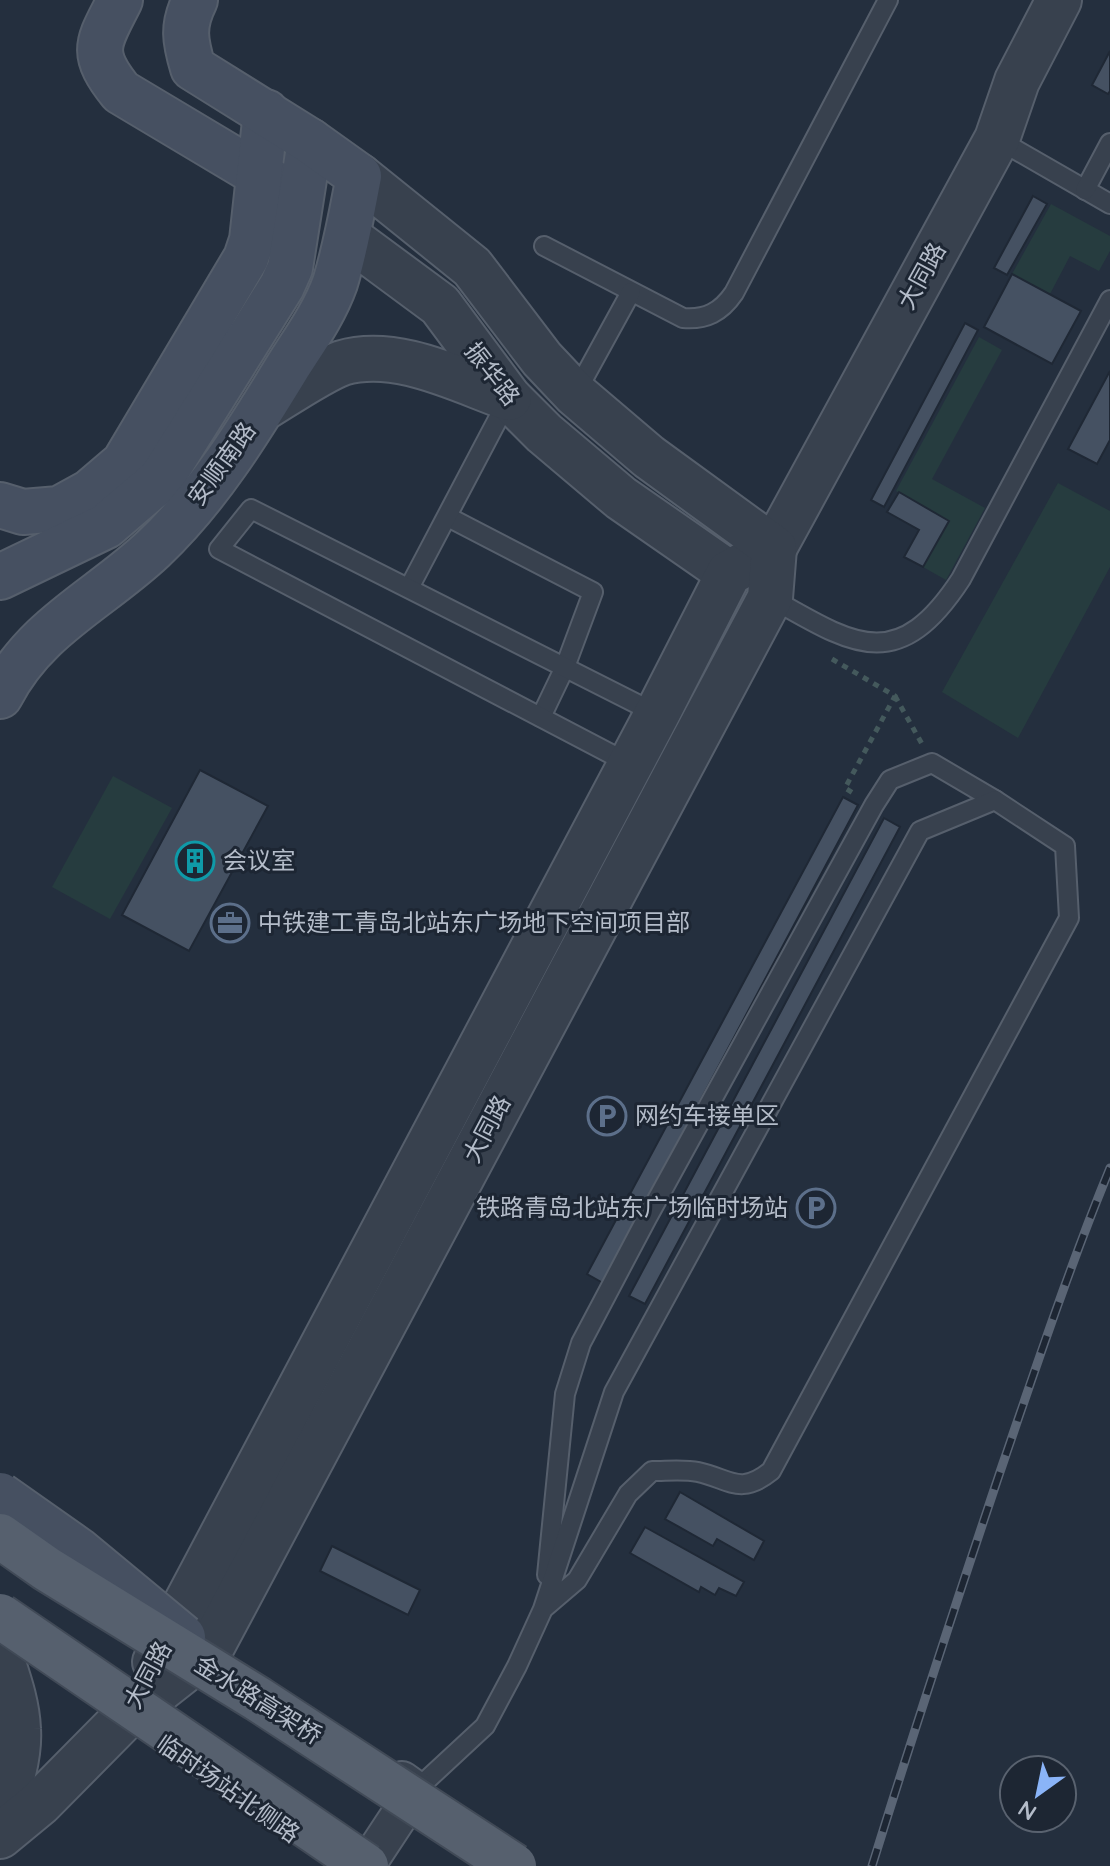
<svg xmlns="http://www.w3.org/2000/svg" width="1110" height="1866" font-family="Quicksand,'Noto Sans SC',sans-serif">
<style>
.green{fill:#263c3f}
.building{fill:#455162;stroke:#1f2835;stroke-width:2}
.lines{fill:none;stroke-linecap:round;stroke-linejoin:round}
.service-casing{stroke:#565f6c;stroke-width:22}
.minor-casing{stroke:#565f6c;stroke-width:40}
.tertiary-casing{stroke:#565f6c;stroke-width:48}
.secondary-casing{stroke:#565f6c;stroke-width:48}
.path{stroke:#44595c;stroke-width:5;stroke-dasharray:6 6;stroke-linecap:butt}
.service{stroke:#38414e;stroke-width:18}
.minor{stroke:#38414e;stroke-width:36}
.tertiary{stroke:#38414e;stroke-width:44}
.secondary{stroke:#465061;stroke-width:44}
.rail-casing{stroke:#5a6575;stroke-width:9}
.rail{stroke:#1d2633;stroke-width:6;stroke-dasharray:18;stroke-linecap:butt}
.secondary-bridge-casing{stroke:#565f6c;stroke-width:48;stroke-linecap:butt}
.primary-bridge-casing{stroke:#414a57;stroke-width:48;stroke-linecap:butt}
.secondary-bridge{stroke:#465061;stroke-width:44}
.primary-bridge{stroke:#56606e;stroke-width:44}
.labels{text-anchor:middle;stroke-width:6;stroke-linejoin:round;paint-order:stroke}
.street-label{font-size:24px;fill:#b4bcc9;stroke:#1d2633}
.poi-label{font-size:24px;fill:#b4bcc9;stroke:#1d2633;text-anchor:start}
</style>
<rect width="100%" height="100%" fill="#242f3e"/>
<g class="green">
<polygon points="1051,204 1110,236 1110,251 1099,271 1070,256 1050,294 1012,274"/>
<polygon points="979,337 1002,350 932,479 985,508 946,580 923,567 949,521 896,491"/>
<polygon points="1058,483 1110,511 1110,567 1018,738 942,692"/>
<polygon points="113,776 172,808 110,919 52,887"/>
</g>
<g class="building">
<polygon points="1110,51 1110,91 1108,94 1092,85"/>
<polygon points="1033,196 1047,204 1007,275 994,268"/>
<polygon points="1012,274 1081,311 1052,364 984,327"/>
<polygon points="965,323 978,330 884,507 871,500"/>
<polygon points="1110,371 1110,440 1097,464 1068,449"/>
<polygon points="899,492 949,521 923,567 904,557 919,530 887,512"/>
<polygon points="200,770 268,806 189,951 122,915"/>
<polygon points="843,797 858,805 603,1283 587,1274"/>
<polygon points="884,818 900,827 645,1304 629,1296"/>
<polygon points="680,1492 764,1541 754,1560 717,1539 713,1546 665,1519"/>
<polygon points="645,1527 744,1582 736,1596 719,1588 715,1595 701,1587 699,1592 630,1553"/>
<polygon points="332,1546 420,1590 408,1615 320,1571"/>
</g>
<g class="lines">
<defs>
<g id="service">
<polyline points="997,139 1110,204"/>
<polyline points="1085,190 1110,143"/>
<path d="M544,246L683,318C706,320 721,312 734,293L888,0"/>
<polyline points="575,394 631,292"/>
<polyline points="448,517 593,592 565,667 541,717"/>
<polyline points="409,588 509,398"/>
<path d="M769,597C852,644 897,677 961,579L1110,300"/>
<polyline points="630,764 219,549 251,509 657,714"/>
<polyline points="547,1575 565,1394 581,1343 647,1218 874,805 890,780 932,763 995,800"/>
<path d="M416,1790L485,1726L517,1666L543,1609L614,1392L920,831L995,800L1065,846L1069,918L771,1471C740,1496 730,1479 698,1472C684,1469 667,1471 652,1471L628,1494L577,1580L543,1609"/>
</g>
<polyline id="minor" points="366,1866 416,1790 402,1780"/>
<g id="tertiary">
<polyline points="348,237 440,305 509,398 544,433 621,498 729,573"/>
<path d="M262,409C282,397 322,370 342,363C397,347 458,380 509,398"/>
<path d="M0,1654C8,1679 17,1703 18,1729C20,1757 9,1789 0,1816"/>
<polyline points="155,1662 657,714 729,573 774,548 997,139 1017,81 1059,0"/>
<polyline points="0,1836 40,1803 125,1717 210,1650 770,598 774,548 649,457 575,394 542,359 472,267 359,176"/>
</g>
<g id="secondary">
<path d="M120,0C99,42 88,51 121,92L280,187"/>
<polyline points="0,505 23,512 59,509 90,492 124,463 246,258 252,240 266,112"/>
<polyline points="0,577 106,526 161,479 282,286 290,268 310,141"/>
<path d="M0,696C35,627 100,599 153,549C208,497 248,432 287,368C304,341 324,314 335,283C346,248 352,212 359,176L310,141L193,68C185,41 182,26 195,0"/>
</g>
</defs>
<use href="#service" class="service-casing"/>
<use href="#minor" class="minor-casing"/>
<use href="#tertiary" class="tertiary-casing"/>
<use href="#secondary" class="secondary-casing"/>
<g class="path">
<polyline points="832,659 895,696 845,788 856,795"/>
<polyline points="895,696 922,744"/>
</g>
<use href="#service" class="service"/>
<use href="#minor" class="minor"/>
<use href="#tertiary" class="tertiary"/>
<use href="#secondary" class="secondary"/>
<defs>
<path id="rail" d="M872,1866C913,1734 956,1603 1000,1472C1035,1370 1069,1268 1110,1168"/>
</defs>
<use href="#rail" class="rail-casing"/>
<use href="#rail" class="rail"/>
<defs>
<polyline id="secondary-bridge" points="0,1495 78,1550 183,1637"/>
<g id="primary-bridge">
<polyline points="0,1536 47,1569 258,1699 514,1866"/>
<polyline points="0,1616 366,1866"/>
</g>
</defs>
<use href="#secondary-bridge" class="secondary-bridge-casing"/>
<use href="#primary-bridge" class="primary-bridge-casing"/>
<use href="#secondary-bridge" class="secondary-bridge"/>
<use href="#primary-bridge" class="primary-bridge"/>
</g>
<defs>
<symbol id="building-ring" viewBox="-11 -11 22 22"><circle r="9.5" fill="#1d2633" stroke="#0f9aa8" stroke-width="1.5"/><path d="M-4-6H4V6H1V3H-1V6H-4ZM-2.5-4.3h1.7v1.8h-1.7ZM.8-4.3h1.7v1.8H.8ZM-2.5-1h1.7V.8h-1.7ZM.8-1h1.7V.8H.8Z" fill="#0f9aa8"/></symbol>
<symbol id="office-ring" viewBox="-11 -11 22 22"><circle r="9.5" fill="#1d2633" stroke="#5c6f8a" stroke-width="1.5"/><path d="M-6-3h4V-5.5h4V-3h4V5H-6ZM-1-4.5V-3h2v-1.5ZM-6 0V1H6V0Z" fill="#5c6f8a"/></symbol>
<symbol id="parking-ring" viewBox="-11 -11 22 22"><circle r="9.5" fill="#1d2633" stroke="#5c6f8a" stroke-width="1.5"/><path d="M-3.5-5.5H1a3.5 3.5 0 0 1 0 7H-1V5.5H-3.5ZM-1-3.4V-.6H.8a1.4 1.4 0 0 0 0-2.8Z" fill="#5c6f8a"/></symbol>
</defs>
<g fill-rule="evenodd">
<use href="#building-ring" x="173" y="839" width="44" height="44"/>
<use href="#office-ring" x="208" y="901" width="44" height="44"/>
<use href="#parking-ring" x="585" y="1094" width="44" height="44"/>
<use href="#parking-ring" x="794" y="1186" width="44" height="44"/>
</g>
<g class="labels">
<g class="street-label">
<text transform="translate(922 276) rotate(-61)" y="8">大同路</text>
<text transform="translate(492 374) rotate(52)" y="8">振华路</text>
<text transform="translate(222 464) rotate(-54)" y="8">安顺南路</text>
<text transform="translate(487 1129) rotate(-62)" y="8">大同路</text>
<text transform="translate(148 1675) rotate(-62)" y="8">大同路</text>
<text transform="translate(258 1700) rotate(32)" y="8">金水路高架桥</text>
<text transform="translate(228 1789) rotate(35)" y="8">临时场站北侧路</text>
</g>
<g class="poi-label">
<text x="223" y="869">会议室</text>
<text x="258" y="931">中铁建工青岛北站东广场地下空间项目部</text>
<text x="635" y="1124">网约车接单区</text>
<text x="788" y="1216" text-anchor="end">铁路青岛北站东广场临时场站</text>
</g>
</g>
<g transform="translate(1038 1794) rotate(213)"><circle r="38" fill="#1d2633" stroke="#59626f" stroke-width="2"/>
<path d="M0-6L14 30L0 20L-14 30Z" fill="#8ab4f8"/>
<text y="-12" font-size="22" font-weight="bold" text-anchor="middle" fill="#b4bcc9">N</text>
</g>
</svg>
